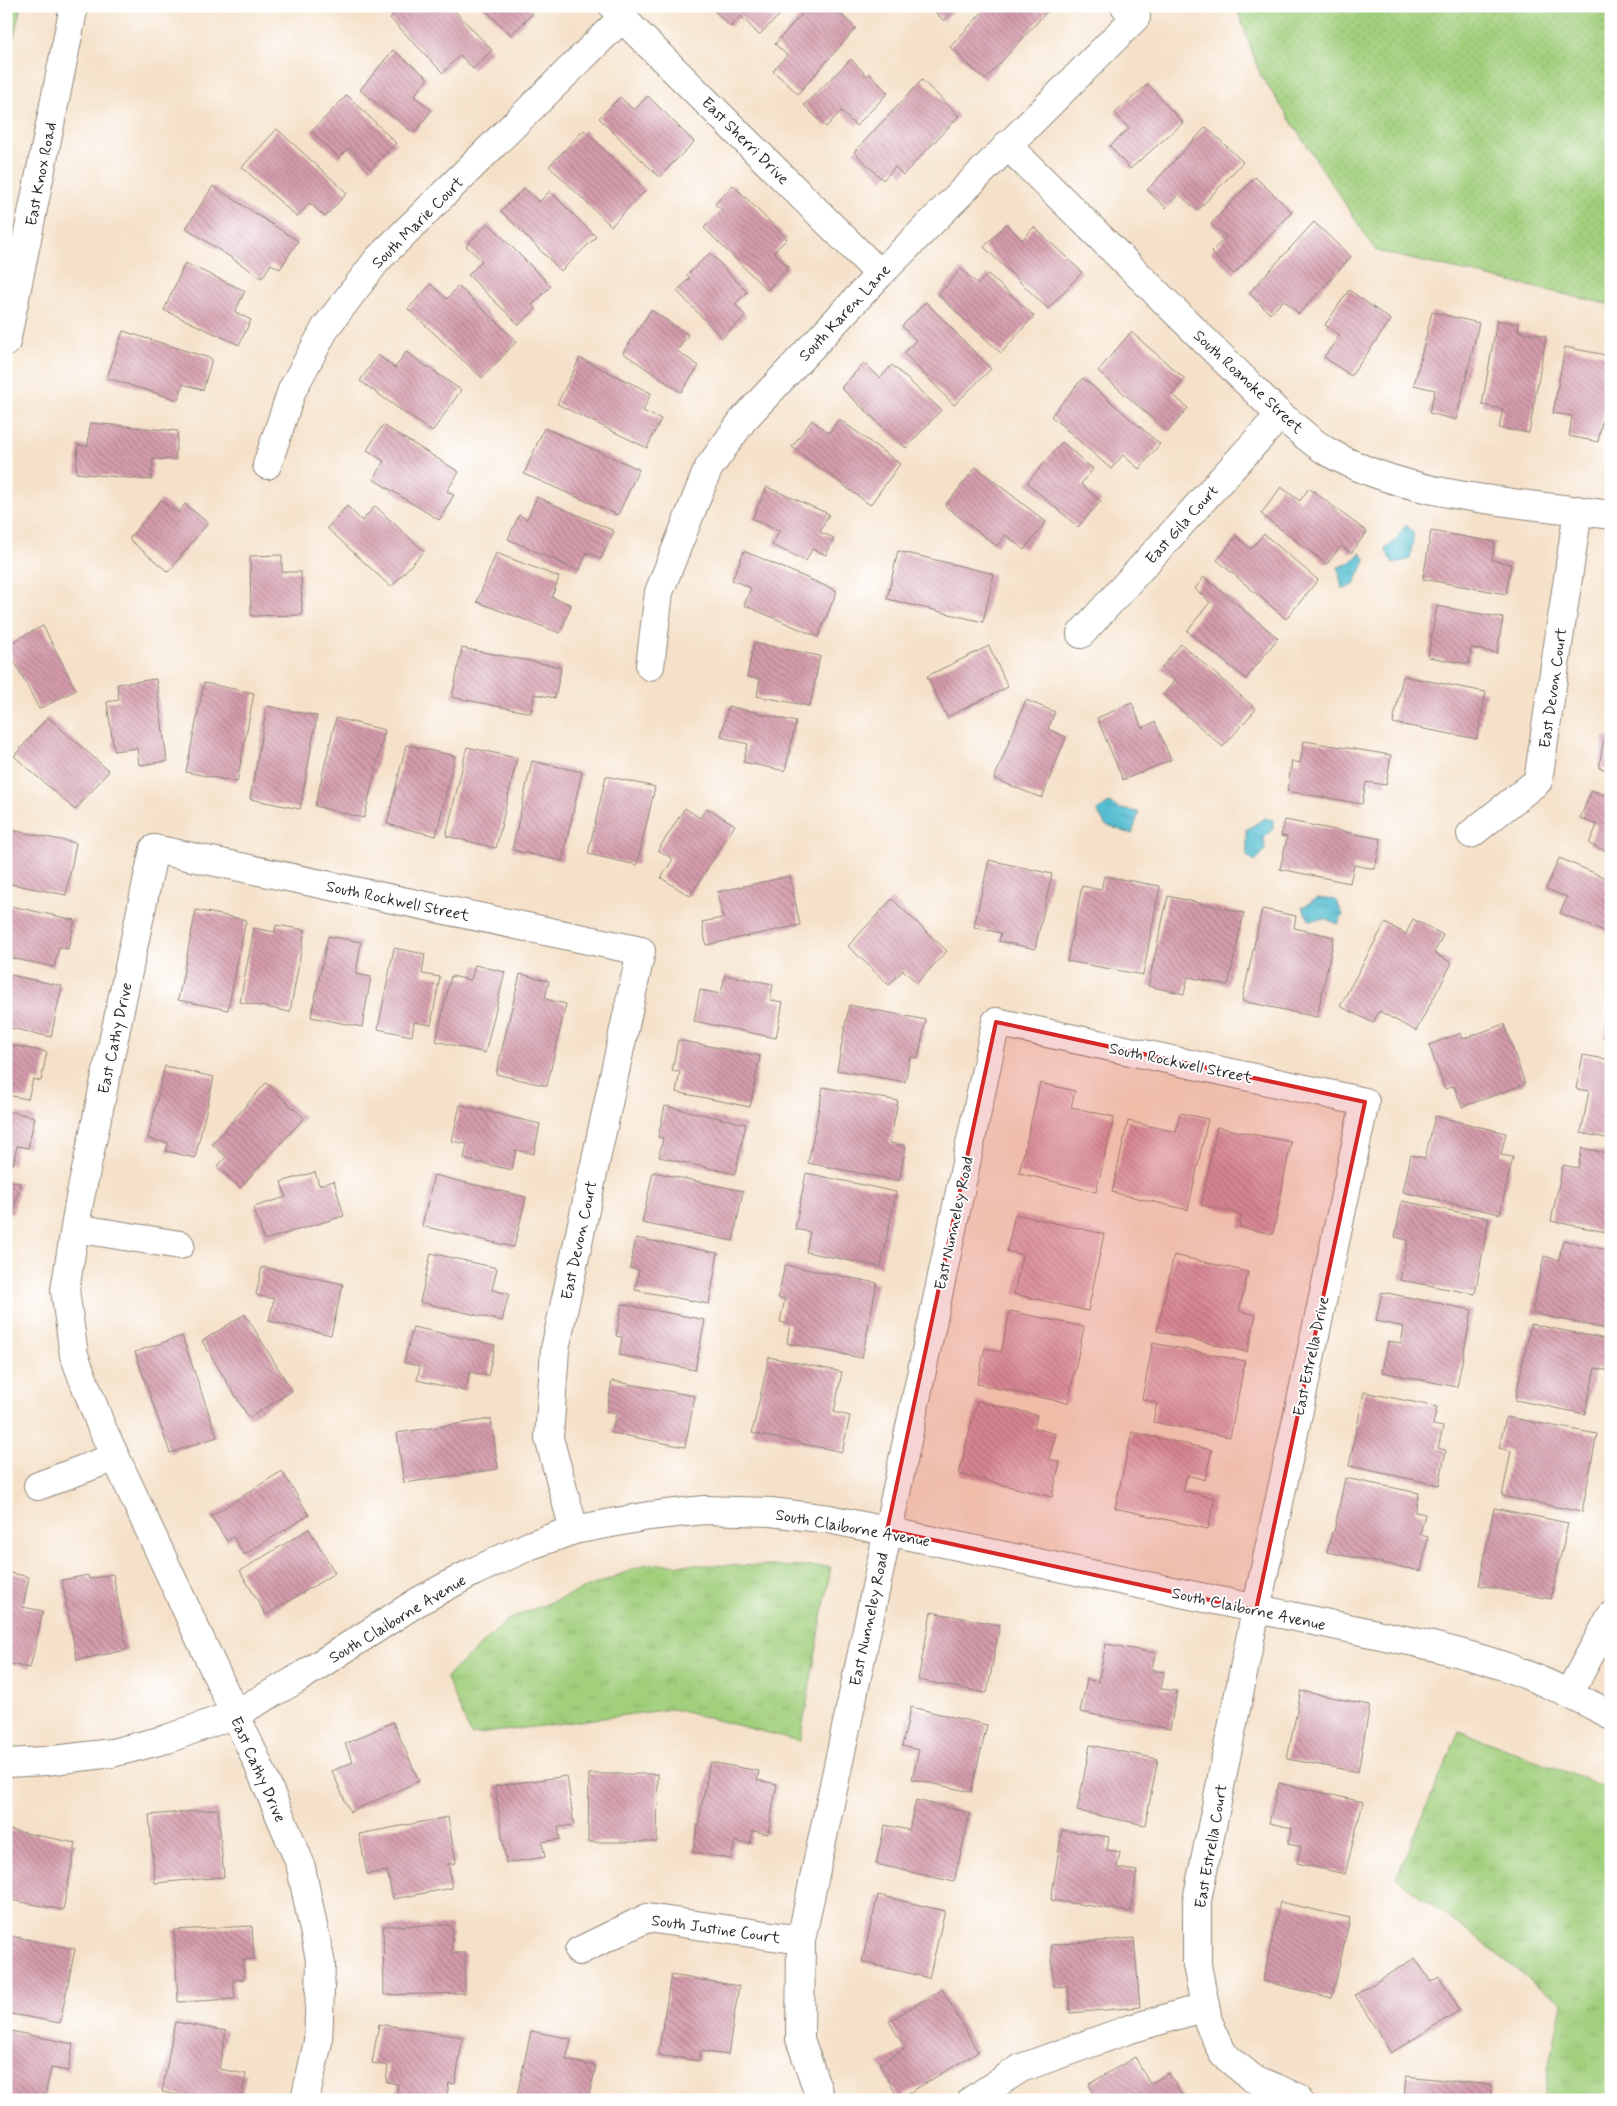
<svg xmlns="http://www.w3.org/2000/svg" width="1617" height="2106" font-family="Mynerve,sans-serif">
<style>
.grass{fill:url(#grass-dots);stroke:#667d54}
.park{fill:url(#park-tufts);stroke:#667d54}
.water{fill:url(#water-ripples);stroke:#40747e}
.building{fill:url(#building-back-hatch)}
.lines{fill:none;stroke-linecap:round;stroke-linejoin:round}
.minor-casing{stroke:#90867a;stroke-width:30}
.minor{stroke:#fff;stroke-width:28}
.marked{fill:#d62828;fill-opacity:0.2;stroke:#d62828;stroke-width:4;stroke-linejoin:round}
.labels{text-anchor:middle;stroke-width:4;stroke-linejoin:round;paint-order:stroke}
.street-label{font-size:16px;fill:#2b2b2b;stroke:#fff}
</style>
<defs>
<pattern id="grass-dots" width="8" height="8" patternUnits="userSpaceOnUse" patternTransform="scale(1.25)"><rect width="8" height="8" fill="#a1cf7c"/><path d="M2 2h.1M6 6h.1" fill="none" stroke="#8bb26b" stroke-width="1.8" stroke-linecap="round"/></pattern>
<pattern id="park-tufts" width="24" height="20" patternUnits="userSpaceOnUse" patternTransform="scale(1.25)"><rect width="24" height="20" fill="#a1cf7c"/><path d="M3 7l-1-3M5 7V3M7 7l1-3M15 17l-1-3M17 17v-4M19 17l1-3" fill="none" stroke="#8bb26b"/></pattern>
<pattern id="water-ripples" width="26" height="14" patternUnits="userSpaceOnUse" patternTransform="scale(1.25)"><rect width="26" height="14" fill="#54bdd0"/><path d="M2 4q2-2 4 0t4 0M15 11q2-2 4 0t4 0" fill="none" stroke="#469aa9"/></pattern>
<pattern id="building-back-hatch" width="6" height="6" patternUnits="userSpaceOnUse" patternTransform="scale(1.25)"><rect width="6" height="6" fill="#d59cac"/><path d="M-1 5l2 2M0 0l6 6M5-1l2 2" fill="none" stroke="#ad7f8c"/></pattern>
</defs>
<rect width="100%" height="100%" fill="#fff"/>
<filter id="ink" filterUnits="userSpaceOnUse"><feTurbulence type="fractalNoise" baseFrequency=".02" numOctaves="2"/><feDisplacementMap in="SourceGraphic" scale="10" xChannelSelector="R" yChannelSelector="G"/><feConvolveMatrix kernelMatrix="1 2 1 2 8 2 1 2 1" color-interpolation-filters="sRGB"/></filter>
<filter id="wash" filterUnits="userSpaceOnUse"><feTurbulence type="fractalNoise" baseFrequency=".0096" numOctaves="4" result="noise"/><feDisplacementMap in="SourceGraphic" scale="20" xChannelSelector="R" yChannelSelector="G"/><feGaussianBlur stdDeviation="1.12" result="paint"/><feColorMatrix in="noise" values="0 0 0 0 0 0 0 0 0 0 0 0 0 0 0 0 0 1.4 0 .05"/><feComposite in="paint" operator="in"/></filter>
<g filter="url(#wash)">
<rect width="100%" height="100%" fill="#f5e1c9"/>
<polygon class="grass" points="1236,6 1611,6 1611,305 1376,251 1260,74"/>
<g class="park">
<polygon points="6,6 21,6 6,71"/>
<polygon points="646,1564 831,1567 800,1741 672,1709 471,1735 446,1677 509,1619"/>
<polygon points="1459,1731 1611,1789 1611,2100 1543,2100 1562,2003 1396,1878"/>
</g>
<g class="water">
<polygon points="1406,524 1414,534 1410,559 1393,564 1385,549 1396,540"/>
<polygon points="1360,553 1366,559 1354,585 1342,590 1338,567 1350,563"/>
<polygon points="1109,803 1120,809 1139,812 1132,834 1105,825 1097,811"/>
<polygon points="1265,818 1273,820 1273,830 1264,837 1265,850 1255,862 1247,856 1246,830"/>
<polygon points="1318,898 1336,900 1343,915 1338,924 1326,919 1309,920 1302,907"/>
</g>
<g id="blocks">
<g class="building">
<polygon points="402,6 450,6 492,50 473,69 460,55 443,73 390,18"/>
<polygon points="481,6 527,6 533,13 511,35"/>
<polygon points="714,6 789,6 759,35 741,16 730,27 712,8"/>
<polygon points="809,6 832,6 856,28 798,94 773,71 787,55 775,44"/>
<polygon points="929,6 958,6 944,21"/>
<polygon points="988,6 1052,6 985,80 950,47"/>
<polygon points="393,50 428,78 414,96 432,110 414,133 360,90"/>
<polygon points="851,59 867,76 869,73 888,93 856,126 841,111 826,127 804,105"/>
<polygon points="922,80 959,116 903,175 895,167 883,180 854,152"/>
<polygon points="1148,84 1183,123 1130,169 1110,146 1129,129 1115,113"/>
<polygon points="347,95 396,143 370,169 349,148 339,158 311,132"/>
<polygon points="648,96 694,142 659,177 599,118 620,97 634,110"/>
<polygon points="1206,127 1243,162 1197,211 1179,194 1166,208 1147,190"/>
<polygon points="277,129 347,193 325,217 310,203 297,217 242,167"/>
<polygon points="584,130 646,190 611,226 549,166"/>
<polygon points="1255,177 1292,212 1234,274 1211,252 1226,237 1211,224"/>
<polygon points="733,185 787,239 774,252 789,267 767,290 704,228 722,210 715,204"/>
<polygon points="213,186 298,241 280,269 271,264 262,278 186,228"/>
<polygon points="524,188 539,202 550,191 596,237 561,271 501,211"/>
<polygon points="1314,222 1351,257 1299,314 1284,300 1270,314 1249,293"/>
<polygon points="488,223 551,286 532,305 536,309 519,325 468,275 482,261 466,246"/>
<polygon points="1006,224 1022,240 1034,227 1082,272 1048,309 984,247"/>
<polygon points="710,253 747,292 735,304 746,316 722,338 677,291 690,278 687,275"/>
<polygon points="185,263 245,291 235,312 251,320 239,345 164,310"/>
<polygon points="961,269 978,284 988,274 1034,316 1001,353 938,295"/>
<polygon points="431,284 447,299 458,286 517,341 482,378 408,309"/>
<polygon points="1349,290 1391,320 1351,376 1324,357 1340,335 1325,325"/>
<polygon points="926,302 991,369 954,405 904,353 916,340 902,326"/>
<polygon points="651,310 688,335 677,351 699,366 681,392 623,353"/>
<polygon points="1432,312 1479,323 1456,420 1429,413 1435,390 1414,385"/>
<polygon points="1497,320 1519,324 1518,331 1546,336 1529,433 1499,428 1503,409 1482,405"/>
<polygon points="123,331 212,359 203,390 183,384 178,400 107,378"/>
<polygon points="1131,332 1185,379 1172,394 1188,408 1168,432 1098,371"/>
<polygon points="1565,347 1611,356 1611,376 1598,442 1569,436 1572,416 1553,413"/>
<polygon points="406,352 461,390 432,432 360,381 378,355 395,368"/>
<polygon points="580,358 651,393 643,411 661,419 647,448 557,404"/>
<polygon points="864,363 880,378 892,365 941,410 906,448 841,388"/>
<polygon points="1083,378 1160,444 1139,469 1123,455 1111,469 1051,416"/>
<polygon points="839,419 900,464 870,505 792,447 812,420 829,433"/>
<polygon points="90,423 178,431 175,460 153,459 151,480 76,473 78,445 88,446"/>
<polygon points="383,425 459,472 447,491 454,495 439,520 373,479 384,461 367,450"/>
<polygon points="544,428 639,469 618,515 524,474"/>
<polygon points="1062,442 1093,469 1081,484 1101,501 1078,527 1027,483"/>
<polygon points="976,467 1046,522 1024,550 1006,535 997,546 945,506"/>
<polygon points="767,487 829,514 820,532 834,538 826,555 812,549 806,561 772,545 779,531 752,519"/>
<polygon points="1281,487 1300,501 1309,488 1367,532 1351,553 1341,546 1327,564 1261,514"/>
<polygon points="537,497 614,531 601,559 587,552 579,571 508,539 519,515 527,519"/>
<polygon points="161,500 178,513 185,504 208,523 168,572 129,539"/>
<polygon points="347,506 362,521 375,506 424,551 391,587 327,528"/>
<polygon points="1431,531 1495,542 1492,560 1511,564 1506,594 1423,579"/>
<polygon points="1264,534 1318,580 1286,619 1217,560 1237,536 1251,549"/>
<polygon points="744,551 837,591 818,637 744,605 751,588 732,580"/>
<polygon points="898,551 994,574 983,622 887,599"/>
<polygon points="496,553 559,577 552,597 571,605 560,633 477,602"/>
<polygon points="282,555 282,572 301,572 302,615 251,616 250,556"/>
<polygon points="1204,577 1278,638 1246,679 1187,631 1210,602 1195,589"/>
<polygon points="1437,606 1503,618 1497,653 1471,648 1469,664 1428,657"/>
<polygon points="43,626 76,690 39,709 6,645"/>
<polygon points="754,643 820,656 810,706 757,696 760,679 747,677"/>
<polygon points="1181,644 1256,709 1223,747 1163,695 1175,680 1161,668"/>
<polygon points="989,646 1008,687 947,717 927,676"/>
<polygon points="462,648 561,667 555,698 534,694 531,713 452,697"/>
<polygon points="1403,676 1486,692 1477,739 1393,723"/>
<polygon points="156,679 167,761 139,765 137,748 114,751 107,702 119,700 117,684"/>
<polygon points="204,683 254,693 237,782 186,772"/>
<polygon points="1026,700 1055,712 1048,729 1066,737 1042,798 994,779"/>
<polygon points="1132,703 1142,728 1155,722 1171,760 1123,780 1097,718"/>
<polygon points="267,706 317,716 300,809 250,799"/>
<polygon points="728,706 796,722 785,771 743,762 748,744 721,737"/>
<polygon points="48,717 109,771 75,810 14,756"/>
<polygon points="336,718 385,730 364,818 315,806"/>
<polygon points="1604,737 1611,738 1611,770 1599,768"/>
<polygon points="1304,741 1391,755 1386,785 1366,782 1362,804 1287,791 1292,761 1300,763"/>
<polygon points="406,745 455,756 436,836 387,824"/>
<polygon points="467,747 517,758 496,848 446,836"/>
<polygon points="532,761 582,772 562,861 512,850"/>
<polygon points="606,776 655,787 637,865 588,854"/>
<polygon points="1592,790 1611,798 1611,853 1589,844 1597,825 1580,818"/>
<polygon points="685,808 700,818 707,808 735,825 690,896 661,878 673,859 658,850"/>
<polygon points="1285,820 1381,839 1375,869 1354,865 1350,883 1280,869 1287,837 1281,836"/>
<polygon points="6,829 76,843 66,895 6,883"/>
<polygon points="1559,858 1611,880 1611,934 1560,913 1567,897 1546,889"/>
<polygon points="989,860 1052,874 1035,949 999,941 1001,933 974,927"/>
<polygon points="790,876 800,925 706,945 702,922 723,918 717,892"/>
<polygon points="1104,876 1160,886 1143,975 1067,961 1082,886 1101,890"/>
<polygon points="1168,896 1244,913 1228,985 1188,977 1184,994 1148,986"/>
<polygon points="892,899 947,951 917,983 903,970 889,985 848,946"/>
<polygon points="6,905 75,920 68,949 59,947 54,967 6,957"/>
<polygon points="1262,909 1296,916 1294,928 1334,937 1317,1017 1242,1001"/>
<polygon points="196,910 246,920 228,1010 178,1000"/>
<polygon points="1413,919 1443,935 1434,953 1452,963 1416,1031 1379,1011 1373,1023 1340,1006 1385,923 1406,934"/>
<polygon points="276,925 305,930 290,1012 240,1002 254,928 275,932"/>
<polygon points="328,936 361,942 356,974 371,977 362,1027 311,1017"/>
<polygon points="394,948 425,954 422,974 440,977 431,1025 414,1022 412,1036 378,1029"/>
<polygon points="475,965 505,972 485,1053 436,1041 451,976 471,980"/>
<polygon points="6,974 62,986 51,1037 6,1027"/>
<polygon points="520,974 549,981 545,999 566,1004 547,1086 496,1074"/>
<polygon points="725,975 773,984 770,1000 783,1002 776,1038 694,1021 700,990 721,994"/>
<polygon points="849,1005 926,1020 918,1058 910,1057 905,1082 837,1070"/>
<polygon points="1610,1009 1611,1009 1611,1039 1604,1038"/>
<polygon points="1504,1024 1525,1084 1462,1107 1454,1086 1445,1089 1429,1045 1461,1033 1463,1039"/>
<polygon points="678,1040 760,1056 750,1107 676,1092 680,1072 672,1071"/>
<polygon points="6,1044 47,1052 41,1081 33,1079 28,1099 6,1095"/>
<polygon points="1583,1055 1611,1060 1611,1139 1581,1133 1589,1091 1576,1089"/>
<polygon points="165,1066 214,1077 195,1158 166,1151 168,1143 148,1139"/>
<polygon points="266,1083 304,1118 240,1188 217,1167 226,1157 212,1144"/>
<polygon points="1040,1083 1075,1091 1071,1107 1114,1117 1096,1192 1019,1173"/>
<polygon points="823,1087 898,1101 890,1143 906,1146 899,1181 808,1163"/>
<polygon points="460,1105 540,1124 534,1154 516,1150 512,1170 464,1159 467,1144 452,1141"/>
<polygon points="665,1106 746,1124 735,1174 659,1157 663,1138 658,1137"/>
<polygon points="6,1111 35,1117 28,1148 17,1146 13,1165 6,1164"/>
<polygon points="1180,1113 1208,1119 1188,1210 1112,1192 1128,1121 1176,1132"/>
<polygon points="1435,1116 1506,1133 1501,1155 1513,1157 1500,1214 1403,1192 1411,1155 1425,1158"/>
<polygon points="1217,1127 1291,1142 1273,1234 1239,1227 1242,1214 1201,1205"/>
<polygon points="1582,1148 1611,1154 1611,1233 1551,1221 1563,1165 1578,1168"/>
<polygon points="315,1172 319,1185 334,1181 344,1216 264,1240 254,1207 286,1197 281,1182"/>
<polygon points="653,1172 743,1191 733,1241 642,1223"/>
<polygon points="806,1173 896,1192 881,1267 806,1252 810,1232 795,1229"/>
<polygon points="434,1175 526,1197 514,1247 422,1226"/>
<polygon points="6,1180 20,1183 13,1214 6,1213"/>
<polygon points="1402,1201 1489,1218 1475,1294 1400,1280 1408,1240 1395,1237"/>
<polygon points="1015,1214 1104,1234 1088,1311 1014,1294 1022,1255 1007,1251"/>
<polygon points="636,1238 718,1253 709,1304 635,1290 639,1270 630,1268"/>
<polygon points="1563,1240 1611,1251 1611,1330 1532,1313 1544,1256 1559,1260"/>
<polygon points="431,1253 497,1268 492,1290 509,1294 502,1321 420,1302"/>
<polygon points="1174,1255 1248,1272 1239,1311 1256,1315 1247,1352 1157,1331"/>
<polygon points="785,1265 877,1283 862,1358 787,1343 790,1324 780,1322 785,1299 778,1298"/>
<polygon points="262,1267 343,1284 331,1335 269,1321 274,1299 256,1295"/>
<polygon points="1382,1292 1472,1310 1457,1387 1382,1372 1388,1341 1401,1343 1404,1327 1376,1321"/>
<polygon points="622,1304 705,1320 695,1370 619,1355 622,1337 616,1336"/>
<polygon points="1010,1311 1084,1327 1068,1403 977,1384 985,1348 1001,1352"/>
<polygon points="245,1314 292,1391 249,1418 202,1341"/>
<polygon points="6,1320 12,1321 7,1343 6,1343"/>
<polygon points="1531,1324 1611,1340 1611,1371 1595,1368 1585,1414 1515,1400"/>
<polygon points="413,1327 495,1345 488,1376 470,1372 465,1391 417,1380 420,1366 404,1363"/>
<polygon points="182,1336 217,1437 170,1453 135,1352"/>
<polygon points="1153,1343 1245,1361 1230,1437 1153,1422 1157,1403 1142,1399"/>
<polygon points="769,1357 842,1372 834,1412 850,1416 842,1452 752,1433"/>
<polygon points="612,1381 695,1396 685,1447 612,1433 616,1413 607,1411"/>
<polygon points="1364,1392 1437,1407 1433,1425 1443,1427 1438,1448 1446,1450 1439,1485 1349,1466"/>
<polygon points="977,1401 1037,1415 1034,1428 1056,1434 1049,1459 1060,1462 1052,1497 959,1474"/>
<polygon points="1506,1417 1597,1434 1582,1512 1502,1496 1511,1451 1499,1448"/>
<polygon points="491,1419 498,1469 404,1483 397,1433"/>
<polygon points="1132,1432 1212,1450 1205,1480 1187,1475 1183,1491 1215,1498 1208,1529 1115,1508"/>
<polygon points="282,1471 309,1515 244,1555 233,1537 227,1541 211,1516"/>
<polygon points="1345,1478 1419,1493 1415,1512 1425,1514 1420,1535 1428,1537 1421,1571 1327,1552 1332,1532 1334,1532"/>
<polygon points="1494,1508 1568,1523 1551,1599 1479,1585"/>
<polygon points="309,1529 335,1573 266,1615 240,1571"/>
<polygon points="6,1572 29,1577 23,1607 43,1611 30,1668 6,1663"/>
<polygon points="113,1574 127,1650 77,1660 62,1580 88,1575 89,1579"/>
<polygon points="931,1612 1000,1625 987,1693 918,1680"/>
<polygon points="1106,1644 1155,1653 1152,1670 1164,1672 1161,1689 1177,1691 1170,1729 1080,1712 1087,1679 1098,1682"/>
<polygon points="1301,1691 1370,1705 1358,1772 1287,1759"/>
<polygon points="911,1707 987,1725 971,1792 912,1779 919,1750 902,1746"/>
<polygon points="393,1722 419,1781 350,1812 332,1771 353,1762 345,1744"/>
<polygon points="1090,1745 1158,1759 1145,1825 1077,1811"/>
<polygon points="710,1762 759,1771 757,1780 777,1784 768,1834 753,1831 750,1844 735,1841 731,1859 693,1852"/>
<polygon points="589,1774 658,1774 657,1842 588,1842"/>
<polygon points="567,1776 574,1825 558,1827 560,1839 542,1842 545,1857 506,1863 495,1786"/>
<polygon points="1279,1783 1363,1802 1345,1874 1297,1863 1301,1847 1288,1844 1292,1828 1269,1823"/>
<polygon points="916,1800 970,1813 954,1882 876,1864 885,1825 909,1830"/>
<polygon points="218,1809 224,1877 155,1883 149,1815"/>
<polygon points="448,1817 456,1863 448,1864 452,1888 393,1899 387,1871 367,1874 359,1834"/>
<polygon points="10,1830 76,1843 63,1910 6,1899 6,1847"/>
<polygon points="1062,1830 1109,1837 1107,1850 1120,1852 1117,1868 1137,1871 1131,1912 1051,1900"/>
<polygon points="878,1895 945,1911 929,1978 862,1962"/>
<polygon points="1280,1902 1350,1918 1332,1998 1263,1981"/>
<polygon points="452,1925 452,1953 465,1953 465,1993 384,1995 383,1926"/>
<polygon points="252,1926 254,1959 243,1960 244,1979 233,1980 235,1999 178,2002 174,1930"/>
<polygon points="6,1935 75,1949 60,2023 6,2013"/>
<polygon points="1134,1938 1140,2007 1070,2013 1068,1986 1054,1987 1051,1945"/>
<polygon points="1415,1958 1431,1982 1439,1977 1460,2010 1391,2053 1355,1995"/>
<polygon points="671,1975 739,1986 728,2055 700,2051 699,2061 658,2055"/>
<polygon points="942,1989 978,2052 899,2099 879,2064 905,2049 889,2021"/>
<polygon points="175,2022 226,2031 219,2069 246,2074 241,2100 203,2100 162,2092"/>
<polygon points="379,2024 463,2037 455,2084 449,2083 446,2100 396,2099 398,2084 386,2082 388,2066 372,2063"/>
<polygon points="6,2030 73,2044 68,2071 51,2068 44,2100 6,2100"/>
<polygon points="531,2031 571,2039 566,2060 596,2066 588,2100 516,2100"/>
<polygon points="1135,2057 1150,2084 1169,2073 1184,2100 1098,2100 1089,2084"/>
<polygon points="1406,2076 1492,2085 1490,2100 1404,2100"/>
</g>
</g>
</g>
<g filter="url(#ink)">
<use href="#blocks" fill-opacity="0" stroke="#90867a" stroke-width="1"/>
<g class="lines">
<defs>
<g id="minor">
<polyline points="613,6 622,18 880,274"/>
<path d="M1007,145L1280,415C1296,427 1311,442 1328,452C1410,499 1519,502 1611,515"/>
<polyline points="6,342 74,6"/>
<polyline points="267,465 292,390 326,327 378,259 622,18"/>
<polyline points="1081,634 1280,415"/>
<polyline points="650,666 659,592 708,469 743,420 880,274 1136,17 1125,6"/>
<polyline points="1471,834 1538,781 1578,510"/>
<polyline points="75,1228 180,1245"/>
<polyline points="38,1486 115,1457"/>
<polyline points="1569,1693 1611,1616"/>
<path d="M6,1763L46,1761L112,1753L167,1739L235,1714L294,1681L419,1601L473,1572L531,1545L574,1530L649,1516L704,1510L771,1512L829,1519L1419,1643C1449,1650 1479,1657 1509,1668C1544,1681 1577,1697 1611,1715"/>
<polyline points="579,1951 647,1918 801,1940"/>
<polyline points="305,2100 318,2042 321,1964 300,1863 255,1757 101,1426 74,1355 65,1290 79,1203 154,849 641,951 555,1349 549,1438 574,1530"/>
<polyline points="821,2100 800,2039 801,1940 996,1022 1365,1102 1256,1610 1197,1900 1197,1965 1208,2021 1223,2054 1252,2078 1297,2097"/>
<polyline points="972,2100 1021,2068 1130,2029 1205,2007"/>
</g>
</defs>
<use href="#minor" class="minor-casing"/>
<use href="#minor" class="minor"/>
</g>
</g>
<path class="marked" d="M996,1022L1365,1102L1256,1610L887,1530Z"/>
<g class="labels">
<g class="street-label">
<text transform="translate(746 140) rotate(45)" y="6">East Sherri Drive</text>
<text transform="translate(40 174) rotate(-79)" y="6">East Knox Road</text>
<text transform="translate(417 222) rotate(-45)" y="6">South Marie Court</text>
<text transform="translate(844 312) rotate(-47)" y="6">South Karen Lane</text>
<text transform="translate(1249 381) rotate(43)" y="6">South Roanoke Street</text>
<text transform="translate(1181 524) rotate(-48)" y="6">East Gila Court</text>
<text transform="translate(1552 688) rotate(-82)" y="6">East Devon Court</text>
<text transform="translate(398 900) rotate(12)" y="6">South Rockwell Street</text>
<text transform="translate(114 1038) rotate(-78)" y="6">East Cathy Drive</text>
<text transform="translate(1181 1062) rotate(12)" y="6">South Rockwell Street</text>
<text transform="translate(953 1223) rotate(-78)" y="6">East Nunneley Road</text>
<text transform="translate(578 1240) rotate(-78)" y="6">East Devon Court</text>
<text transform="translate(1310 1356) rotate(-78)" y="6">East Estrella Drive</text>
<text transform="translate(853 1527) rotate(10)" y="6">South Claiborne Avenue</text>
<text transform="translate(1249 1608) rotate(12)" y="6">South Claiborne Avenue</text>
<text transform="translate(397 1618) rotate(-31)" y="6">South Claiborne Avenue</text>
<text transform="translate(868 1619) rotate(-78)" y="6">East Nunneley Road</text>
<text transform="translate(259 1769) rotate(66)" y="6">East Cathy Drive</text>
<text transform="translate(1210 1846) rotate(-80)" y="6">East Estrella Court</text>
<text transform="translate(716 1928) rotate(8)" y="6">South Justine Court</text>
</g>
</g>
<rect width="1617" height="2106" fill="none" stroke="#fff" stroke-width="25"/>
</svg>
